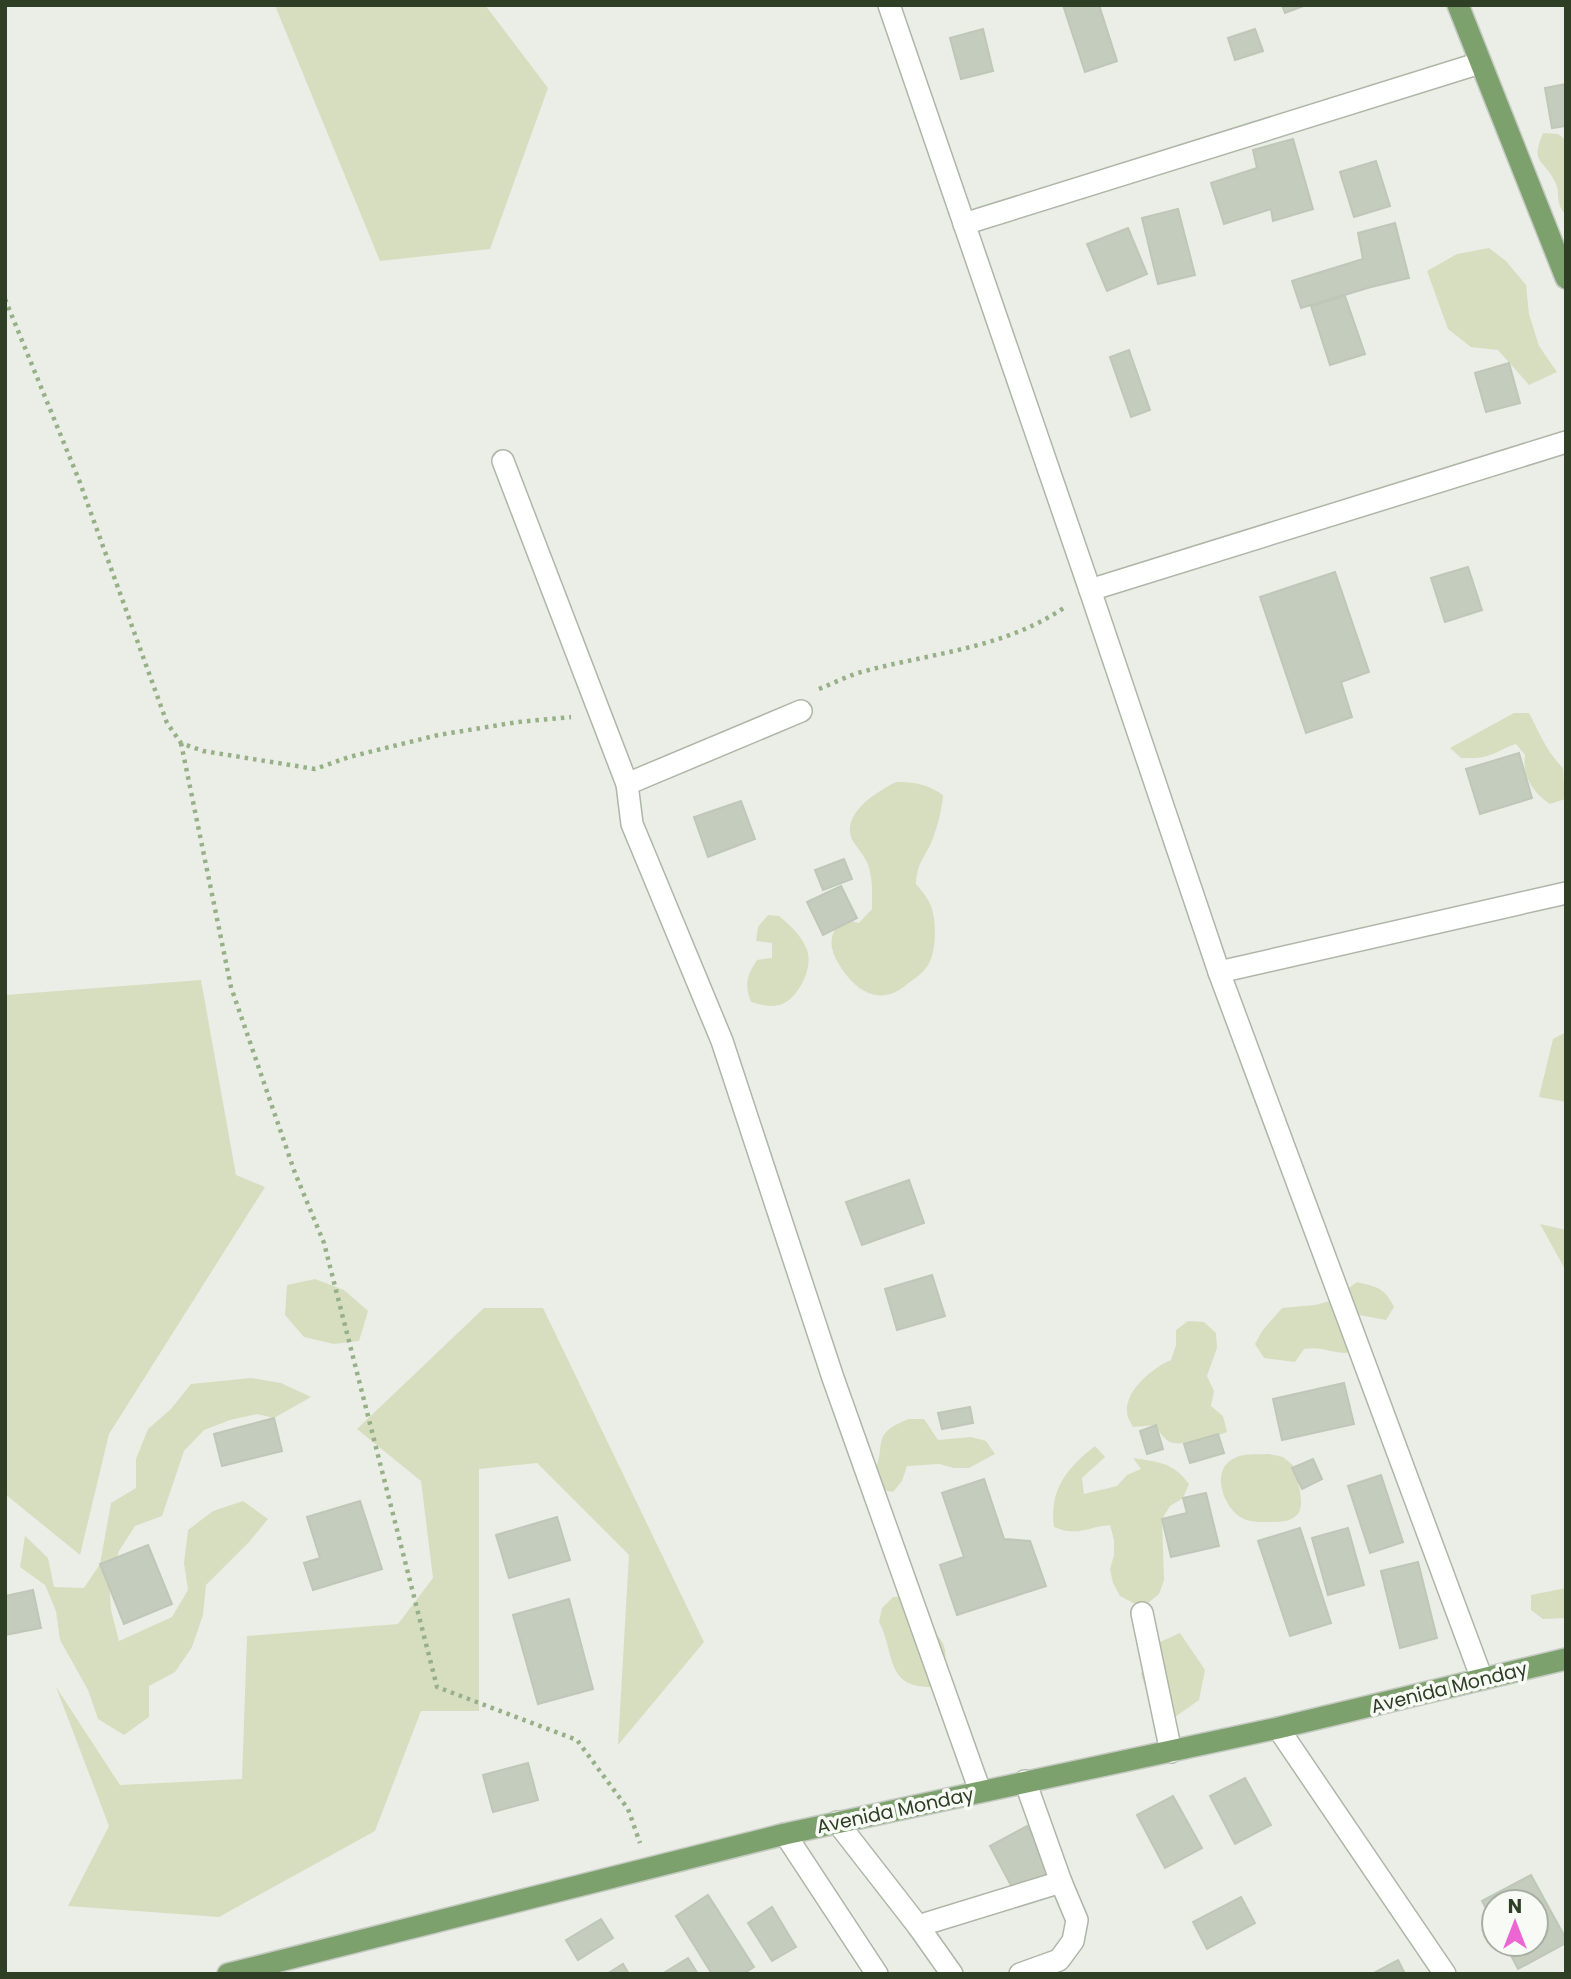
<svg xmlns="http://www.w3.org/2000/svg" width="1571" height="1979" font-family="Poppins,sans-serif">
<style>
.green{fill:#d7dec0}
.building{fill:#c4ccbe;stroke:#bfc7b8;stroke-width:2}
.lines{fill:none;stroke-linecap:round;stroke-linejoin:round}
.minor-casing{stroke:#aeb6a8;stroke-width:24}
.major-casing{stroke:#c4c9c2;stroke-width:24}
.path{stroke:#97b087;stroke-width:4.5;stroke-dasharray:3.5 5;stroke-linecap:butt}
.minor{stroke:#fff;stroke-width:21}
.major{stroke:#7da16c;stroke-width:21}
.labels{text-anchor:middle;stroke-width:7;stroke-linejoin:round;paint-order:stroke}
.street-label{font-size:19px;fill:#2e3f25;stroke:#f8faf6}
</style>
<rect width="100%" height="100%" fill="#eaeee6"/>
<g class="green">
<polygon points="278,5 485,5 548,88 490,249 380,261 276,8"/>
<path d="M1543,133L1558,134L1566,140V215C1554,202 1561,196 1556,184C1546,159 1529,166 1543,133Z"/>
<polygon points="1489,248 1506,261 1526,285 1529,314 1539,346 1557,372 1529,385 1498,350 1471,347 1448,329 1427,271 1457,254"/>
<path d="M1514,713H1529C1540,734 1546,751 1563,768L1565,799L1550,804C1533,793 1522,776 1525,755L1516,744C1506,747 1499,752 1490,755C1481,759 1470,758 1461,758L1450,748Z"/>
<path d="M896,782C915,782 927,784 943,795C942,809 938,825 933,838C926,857 917,861 916,884C922,891 927,897 931,906C937,922 937,955 926,968C920,976 912,980 905,986C877,1008 852,988 837,961C828,943 830,932 844,919L859,923L872,909C872,894 873,879 868,865C865,855 855,847 851,837C843,812 878,791 896,782Z"/>
<path d="M768,915L779,916C790,925 802,936 807,950C814,968 797,1001 779,1005C769,1008 760,1004 751,1002C744,985 747,975 757,960L772,958V943L756,941L758,927Z"/>
<polygon points="201,980 236,1175 265,1187 109,1434 80,1555 5,1494 5,995"/>
<polygon points="1566,1032 1566,1102 1539,1097 1553,1039"/>
<polygon points="1540,1224 1566,1230 1566,1271"/>
<polygon points="315,1279 344,1290 368,1311 359,1341 334,1344 304,1337 285,1315 287,1285"/>
<path d="M1357,1282C1377,1287 1385,1288 1394,1307L1386,1320L1359,1315L1347,1324L1353,1340L1347,1353C1330,1353 1322,1346 1304,1349L1295,1362L1264,1358L1255,1344L1262,1331L1282,1308L1315,1305L1330,1301Z"/>
<polygon points="484,1308 543,1308 704,1642 618,1745 629,1555 537,1463 479,1469 479,1711 421,1711 375,1831 219,1917 68,1906 109,1826 56,1687 120,1785 242,1779 247,1636 398,1624 433,1578 421,1481 357,1429"/>
<path d="M1188,1321L1204,1322L1216,1333L1217,1348L1207,1376L1214,1391L1211,1406L1223,1416L1227,1432C1218,1436 1209,1437 1199,1440C1177,1445 1167,1448 1156,1425L1133,1427C1131,1423 1127,1417 1127,1412C1125,1390 1154,1367 1171,1360L1176,1345V1330Z"/>
<polygon points="251,1378 281,1383 311,1397 274,1418 257,1414 230,1420 204,1430 184,1451 162,1516 135,1526 119,1551 109,1581 111,1610 119,1641 172,1617 188,1590 184,1563 188,1530 213,1511 243,1501 268,1519 249,1542 206,1585 203,1615 192,1647 175,1672 149,1686 149,1717 124,1735 98,1719 88,1690 60,1640 56,1611 45,1585 20,1567 25,1536 48,1558 54,1587 84,1588 100,1564 111,1503 136,1488 136,1459 148,1429 171,1409 191,1384"/>
<path d="M909,1419H924L938,1440L971,1437L986,1441L995,1454L969,1468H954L939,1464L907,1466L902,1481L893,1492L878,1489L872,1475C890,1447 866,1435 909,1419Z"/>
<path d="M1095,1446L1105,1457L1082,1478L1084,1494L1117,1486L1127,1475L1141,1469L1133,1458C1158,1462 1173,1462 1189,1484L1183,1498L1170,1506L1162,1519L1164,1580L1159,1594L1148,1603H1133L1120,1596L1113,1583L1110,1569L1114,1555V1540L1110,1525C1087,1527 1078,1537 1054,1527C1049,1490 1067,1468 1095,1446Z"/>
<path d="M1269,1454L1283,1457L1295,1467C1296,1481 1306,1502 1298,1514C1292,1521 1282,1522 1273,1522C1263,1522 1251,1523 1242,1518C1222,1507 1209,1467 1237,1457C1246,1453 1259,1455 1269,1454Z"/>
<polygon points="1566,1588 1566,1618 1543,1619 1531,1610 1531,1595"/>
<path d="M907,1596C927,1603 928,1608 933,1628C935,1635 942,1639 944,1646C949,1661 939,1676 930,1687C885,1687 895,1652 879,1622L882,1608L893,1597Z"/>
<polygon points="1180,1633 1205,1670 1199,1700 1175,1717 1150,1703 1141,1674 1151,1646"/>
</g>
<g class="building">
<polygon points="1063,5 1099,5 1117,61 1085,72"/>
<polygon points="1282,5 1306,5 1285,13"/>
<polygon points="983,29 993,71 961,79 950,38"/>
<polygon points="1255,29 1263,51 1235,60 1228,38"/>
<polygon points="1566,84 1566,126 1552,128 1545,88"/>
<polygon points="1293,139 1313,209 1273,221 1271,209 1224,224 1211,183 1257,168 1253,150"/>
<polygon points="1376,161 1390,206 1354,217 1340,172"/>
<polygon points="1178,209 1195,275 1158,284 1142,218"/>
<polygon points="1395,223 1409,278 1371,287 1301,308 1292,281 1363,259 1358,233"/>
<polygon points="1128,228 1147,274 1107,291 1087,244"/>
<polygon points="1345,296 1365,354 1330,365 1311,306"/>
<polygon points="1129,350 1150,410 1131,417 1110,357"/>
<polygon points="1509,363 1520,403 1486,412 1475,373"/>
<polygon points="1468,567 1482,610 1445,622 1431,578"/>
<polygon points="1335,572 1369,672 1341,682 1352,717 1306,733 1260,597"/>
<polygon points="1519,753 1532,798 1480,814 1466,769"/>
<polygon points="741,801 755,839 708,857 694,817"/>
<polygon points="844,859 852,879 823,890 815,870"/>
<polygon points="841,886 857,918 823,935 807,902"/>
<polygon points="909,1180 924,1223 862,1245 846,1202"/>
<polygon points="932,1275 945,1316 897,1330 885,1289"/>
<polygon points="1344,1383 1354,1424 1282,1440 1273,1399"/>
<polygon points="970,1407 973,1423 942,1429 938,1413"/>
<polygon points="274,1418 282,1451 222,1466 214,1434"/>
<polygon points="1156,1425 1163,1449 1147,1454 1140,1431"/>
<polygon points="1218,1434 1224,1453 1190,1463 1184,1444"/>
<polygon points="1313,1459 1322,1479 1302,1489 1292,1468"/>
<polygon points="1381,1475 1403,1542 1370,1553 1348,1486"/>
<polygon points="984,1479 1004,1539 1030,1541 1046,1586 957,1615 940,1565 964,1557 942,1493"/>
<polygon points="1206,1493 1219,1546 1171,1557 1162,1519 1187,1513 1183,1498"/>
<polygon points="360,1501 382,1569 313,1590 304,1563 320,1558 307,1517"/>
<polygon points="557,1517 570,1560 509,1578 496,1535"/>
<polygon points="1300,1528 1331,1623 1290,1636 1258,1541"/>
<polygon points="1348,1528 1364,1585 1328,1595 1312,1538"/>
<polygon points="148,1545 172,1604 124,1624 100,1564"/>
<polygon points="1418,1562 1437,1638 1400,1648 1381,1571"/>
<polygon points="33,1590 41,1628 5,1635 5,1596"/>
<polygon points="569,1599 593,1689 538,1704 513,1615"/>
<polygon points="528,1763 538,1800 493,1812 483,1775"/>
<polygon points="1245,1778 1271,1825 1235,1844 1210,1796"/>
<polygon points="1173,1796 1202,1848 1165,1868 1137,1815"/>
<polygon points="1027,1826 1052,1871 1014,1891 990,1846"/>
<polygon points="1531,1875 1566,1939 1566,1943 1518,1969 1505,1944 1536,1944 1536,1902 1494,1902 1494,1924 1482,1901"/>
<polygon points="708,1895 754,1967 743,1974 712,1974 676,1916"/>
<polygon points="1241,1897 1255,1923 1207,1949 1193,1922"/>
<polygon points="772,1907 796,1947 772,1961 748,1923"/>
<polygon points="601,1919 613,1938 578,1960 566,1940"/>
<polygon points="688,1958 698,1974 662,1974"/>
<polygon points="1398,1960 1405,1974 1372,1974"/>
<polygon points="623,1964 629,1974 607,1974"/>
</g>
<g class="lines">
<defs>
<g id="minor">
<polyline points="889,5 1090,590 1219,972 1482,1679"/>
<polyline points="964,224 1480,63"/>
<polyline points="503,461 627,784 632,824 722,1041 833,1378 980,1791"/>
<polyline points="1090,590 1566,442"/>
<polyline points="627,784 801,711"/>
<polyline points="1219,972 1566,893"/>
<polyline points="1142,1613 1171,1752"/>
<polyline points="1278,1728 1445,1974"/>
<polyline points="837,1822 918,1926 952,1974"/>
<polyline points="785,1834 877,1974"/>
<polyline points="918,1926 1061,1882"/>
<polyline points="1020,1974 1059,1960 1073,1941 1077,1920 1061,1882 1025,1781"/>
</g>
<g id="major">
<polyline points="1458,5 1566,278"/>
<polyline points="228,1974 785,1834 1278,1728 1566,1659"/>
</g>
</defs>
<use href="#minor" class="minor-casing"/>
<use href="#major" class="major-casing"/>
<g class="path">
<polyline points="5,299 79,480 167,723 181,743 203,751 315,769 349,757 438,735 518,722 571,717"/>
<path d="M819,689C834,683 849,675 865,671C932,653 1006,648 1065,607"/>
<polyline points="181,743 231,987 295,1173 324,1243 437,1687 577,1740 628,1809 640,1843"/>
</g>
<use href="#minor" class="minor"/>
<use href="#major" class="major"/>
</g>
<g class="labels">
<g class="street-label">
<text transform="translate(1449 1687) rotate(-14)" y="7">Avenida Monday</text>
<text transform="translate(895 1810) rotate(-12)" y="7">Avenida Monday</text>
</g>
</g>
<rect width="1571" height="1979" fill="none" stroke="#2e3f25" stroke-width="14"/>
<g transform="translate(1515 1923)"><circle r="33" fill="#f8faf6" stroke="#a7afa2" stroke-width="2"/>
<path d="M0-5L12 26L0 18L-12 26Z" fill="#ec66d3"/>
<text y="-10" font-size="19" font-weight="bold" text-anchor="middle" fill="#2e3f25">N</text>
</g>
</svg>
